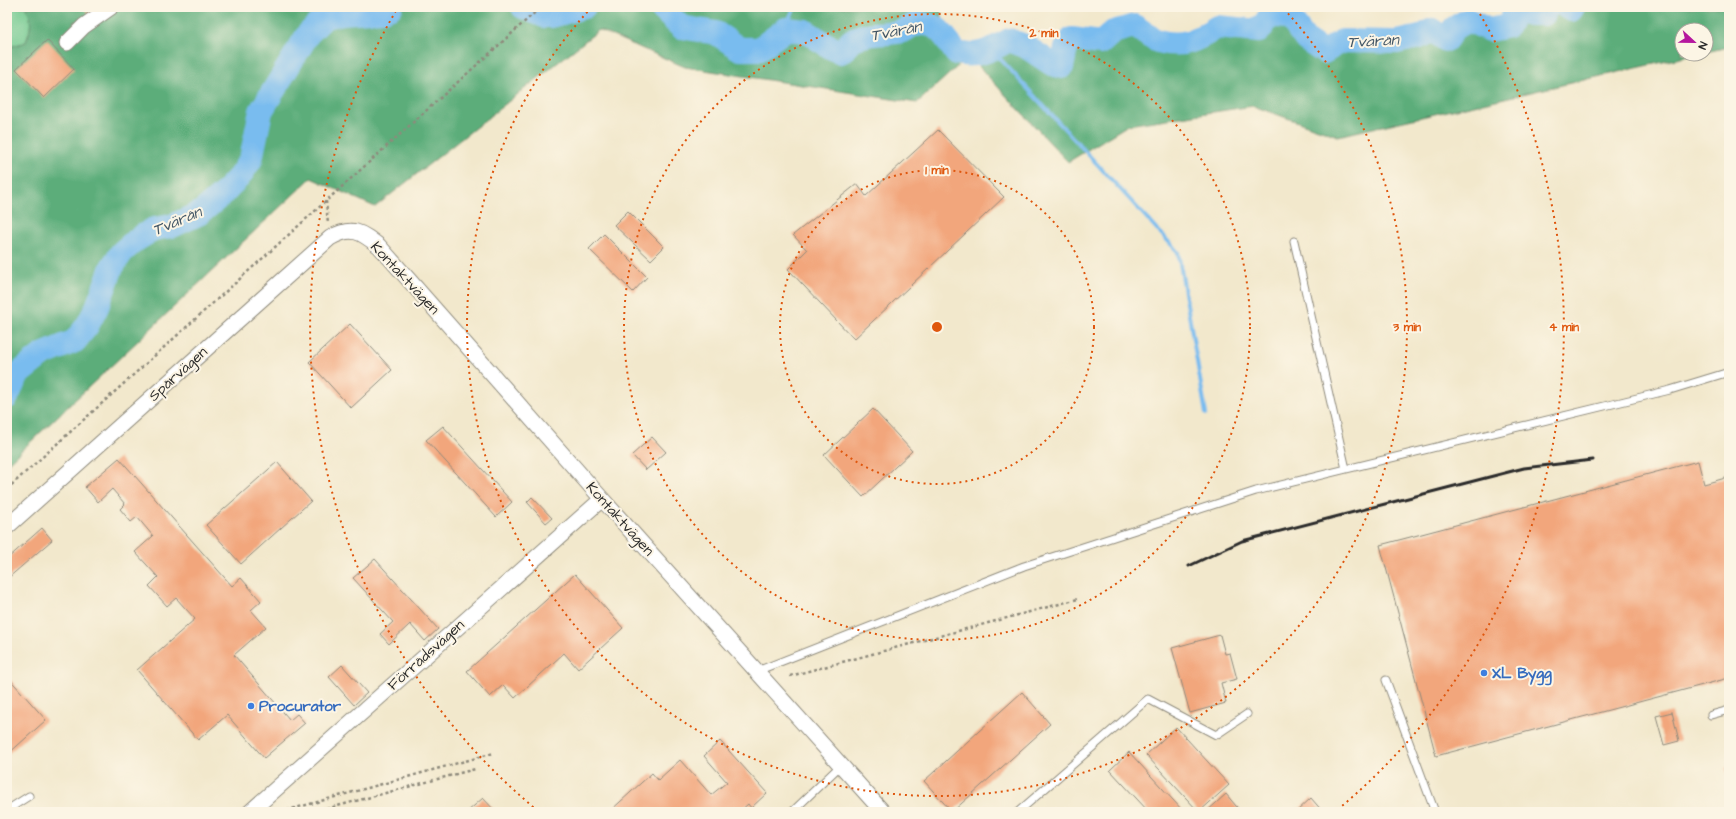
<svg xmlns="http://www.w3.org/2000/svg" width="1736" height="819" font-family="'Architects Daughter',sans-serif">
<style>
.green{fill:#70c98f;stroke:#4e7a5d}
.forest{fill:#5cad7a;stroke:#446c52}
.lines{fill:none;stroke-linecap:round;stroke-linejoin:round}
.stream{stroke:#79bcef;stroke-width:4}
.river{stroke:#79bcef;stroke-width:24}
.building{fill:#f2a67c}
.lane-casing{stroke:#8e8a7c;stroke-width:9}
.street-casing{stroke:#8e8a7c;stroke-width:17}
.path{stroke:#8e8a7c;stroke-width:2.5;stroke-dasharray:3 3;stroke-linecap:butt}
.lane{stroke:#fff;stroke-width:7}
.street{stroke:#fff;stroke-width:15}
.rail{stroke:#2b2b2b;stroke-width:3}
.ring{fill:none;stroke:#df570e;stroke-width:2;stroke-dasharray:2 4}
.shop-dot{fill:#3f7fe0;stroke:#fcf5e5;stroke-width:1.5}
.labels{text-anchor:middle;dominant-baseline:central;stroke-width:4;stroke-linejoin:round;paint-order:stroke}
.street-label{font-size:15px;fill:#2b2b2b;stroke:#fcf5e5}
.shop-label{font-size:15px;font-weight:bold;fill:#366cbe;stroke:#fcf5e5;text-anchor:start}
.water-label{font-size:16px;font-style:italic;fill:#425666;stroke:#fcf5e5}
.centre{fill:#df570e;stroke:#fcf5e5;stroke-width:2}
.ring-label{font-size:12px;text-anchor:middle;font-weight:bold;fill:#df570e;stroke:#fcf5e5;stroke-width:4;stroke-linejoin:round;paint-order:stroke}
</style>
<rect width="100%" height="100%" fill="#fcf5e5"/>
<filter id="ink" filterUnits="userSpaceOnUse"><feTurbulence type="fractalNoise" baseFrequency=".025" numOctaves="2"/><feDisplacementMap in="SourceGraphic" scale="8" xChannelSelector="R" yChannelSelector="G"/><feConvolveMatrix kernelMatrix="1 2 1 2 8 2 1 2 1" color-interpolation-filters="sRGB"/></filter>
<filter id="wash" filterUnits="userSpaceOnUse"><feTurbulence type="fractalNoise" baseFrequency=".012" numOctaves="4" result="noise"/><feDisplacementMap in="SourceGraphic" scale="16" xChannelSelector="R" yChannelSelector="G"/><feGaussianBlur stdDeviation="0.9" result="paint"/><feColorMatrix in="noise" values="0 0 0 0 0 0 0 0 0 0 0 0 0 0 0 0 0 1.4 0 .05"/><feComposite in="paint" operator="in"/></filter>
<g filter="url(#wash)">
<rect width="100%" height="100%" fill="#f2e8cc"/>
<!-- green -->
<path class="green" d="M 7,7 L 26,7 C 33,20 31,29 26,42 L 7,48 Z"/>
<!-- forest -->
<path class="forest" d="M 26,7 L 940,7 L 947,39 L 956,53 C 977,58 991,50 1009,40 L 1025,46 L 1052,64 L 1062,67 L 1066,48 L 1072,39 L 1101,43 L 1113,32 L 1134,26 C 1142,30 1150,38 1158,41 C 1182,48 1198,40 1217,27 L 1259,31 L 1271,15 L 1290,18 L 1306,40 L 1324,52 L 1342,41 L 1397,42 L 1420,37 L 1432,30 L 1446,40 L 1454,28 L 1468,20 L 1489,30 L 1508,26 L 1516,9 L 1529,14 L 1544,14 L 1547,7 L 1566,7 L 1571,10 L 1573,7 L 1729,7 L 1729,47 L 1706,52 L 1706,30 L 1682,30 L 1682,54 L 1698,54 L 1338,136 L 1253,106 L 1128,125 L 1068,162 L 969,56 L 917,103 L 685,67 L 599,30 L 375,207 L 311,178 L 7,464 L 7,48 L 26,42 C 31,29 33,20 26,7 Z"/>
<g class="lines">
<!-- stream -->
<path class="stream" d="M 786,29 L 789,19 L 795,7
M 992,50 L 1178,252 L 1206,414"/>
<!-- river -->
<path class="river" d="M 523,7 L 544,16 L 552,16 L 584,7
M 660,7 L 681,27 L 716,33 L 740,49 L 759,49 L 786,29 L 805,31 L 832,48 L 841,52 C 846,49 847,45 851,41 C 865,31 888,35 903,31 C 907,29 910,26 914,25 C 920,23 929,24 935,27 C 944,33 951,45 956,53 C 977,58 991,50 1009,40 L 1025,46 L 1052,64 L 1062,67 L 1066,48 L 1072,39 L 1101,43 L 1113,32 L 1134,26 C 1142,30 1150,38 1158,41 C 1182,48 1198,40 1217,27 L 1259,31 L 1271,15 L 1290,18 L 1306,40 L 1324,52 L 1342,41 L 1397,42 L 1420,37 L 1432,30 L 1446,40 L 1454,28 L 1468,20 L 1489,30 L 1508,26 L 1516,9 L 1529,14 L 1544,14 L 1547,7
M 1566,7 L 1571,10 L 1573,7
M 7,397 L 17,375 L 42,355 L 75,341 L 87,326 L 97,307 L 112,267 L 122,252 L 136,240 L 154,229 L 172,226 L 200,213 L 224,193 L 239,177 L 251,159 L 261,111 L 308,34 L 325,17 L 343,13 L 383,10 L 391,7"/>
</g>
<g id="blocks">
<!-- building -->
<path class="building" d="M 83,7 L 100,7 L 90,16 Z
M 47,40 L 74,69 L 44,98 L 16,69 Z
M 938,130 L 1004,197 L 854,339 L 788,269 L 807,250 L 793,235 L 857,184 L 866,196 Z
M 628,211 L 664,247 L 651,260 L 614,225 Z
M 604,234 L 647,277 L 633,292 L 589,249 Z
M 350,324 L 392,370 L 351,408 L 309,362 Z
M 873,409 L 912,451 L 863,497 L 824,455 Z
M 443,426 L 512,502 L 496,517 L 426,440 Z
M 652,437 L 666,452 L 646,470 L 632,455 Z
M 119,458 L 232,586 L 241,578 L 261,601 L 251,610 L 266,627 L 234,655 L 290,720 L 297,714 L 305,723 L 264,758 L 227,715 L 198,740 L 137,670 L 195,619 L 176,598 L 167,606 L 149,586 L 158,577 L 135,552 L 153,536 L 137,517 L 131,522 L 120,509 L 125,504 L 112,489 L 98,502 L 85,487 Z
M 1698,461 L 1704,484 L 1729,477 L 1729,678 L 1436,756 L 1380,545 Z
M 277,462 L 311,501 L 241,564 L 206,525 Z
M 532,497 L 552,518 L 546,523 L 527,502 Z
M 42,528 L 52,540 L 7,579 L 7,559 Z
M 375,559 L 438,629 L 425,641 L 410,624 L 389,644 L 380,634 L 393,622 L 353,578 Z
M 575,574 L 623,628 L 578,669 L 564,653 L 515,698 L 503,685 L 490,697 L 467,671 Z
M 1220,635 L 1225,654 L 1230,653 L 1237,679 L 1221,683 L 1226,703 L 1190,713 L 1172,648 Z
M 342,665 L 367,693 L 354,705 L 329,677 Z
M 7,676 L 46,720 L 7,755 Z
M 1022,692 L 1050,724 L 952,812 L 924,781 Z
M 1672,712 L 1679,741 L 1664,745 L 1656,716 Z
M 1176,727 L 1229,785 L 1199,812 L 1146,755 Z
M 720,741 L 767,793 L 751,808 L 748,804 L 739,812 L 609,812 L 652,773 L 658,780 L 680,760 L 711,795 L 727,782 L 704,756 Z
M 1129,752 L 1184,812 L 1149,812 L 1110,770 Z
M 1729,766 L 1729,779 L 1725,768 Z
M 1226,794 L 1241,812 L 1206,812 Z
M 483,798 L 496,812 L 467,812 Z
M 1311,798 L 1323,812 L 1296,812 Z"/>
</g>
</g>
<g filter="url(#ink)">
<use href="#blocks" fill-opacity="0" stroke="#8e8a7c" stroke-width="1"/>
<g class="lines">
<defs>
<path id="lane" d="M 1294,241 L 1346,469
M 757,671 L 1024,566 L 1256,491 L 1670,390 L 1729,372
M 1386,680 L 1435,812
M 1711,715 L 1729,710
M 7,810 L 29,796
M 792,812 L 841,765
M 1018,812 L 1148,699 L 1216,735 L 1247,714"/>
<path id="street" d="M 67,43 L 84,26 L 111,7
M 7,527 L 330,238 C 352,225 361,232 379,246 L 602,499 L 883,812
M 250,812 L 602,499"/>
</defs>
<!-- lane casing -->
<use href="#lane" class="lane-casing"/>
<!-- street casing -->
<use href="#street" class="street-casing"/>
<!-- path -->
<path class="path" d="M 326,201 L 328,224
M 7,489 L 541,7
M 790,676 L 1078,599
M 281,812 L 494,753
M 315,812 L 475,769"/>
<!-- lane -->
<use href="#lane" class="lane"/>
<!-- street -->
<use href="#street" class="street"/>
<!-- rail -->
<path class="rail" d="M 1189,566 L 1242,541 L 1524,468 L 1593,460"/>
</g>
</g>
<!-- distance rings -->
<g class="ring">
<circle cx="937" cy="327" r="157"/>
<circle cx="937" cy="327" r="313"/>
<path d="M1284 9A470 470 0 1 1 590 9"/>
<path d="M538 811A627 627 0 0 1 397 9M1477 9A627 627 0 0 1 1336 811"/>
</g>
<!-- markers -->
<g class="shop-dot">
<circle cx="1484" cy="673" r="4"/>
<circle cx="251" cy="706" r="4"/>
</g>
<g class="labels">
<!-- street labels -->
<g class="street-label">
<text transform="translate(405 278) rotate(47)">Kontaktvägen</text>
<text transform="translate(178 374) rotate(-42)">Spårvägen</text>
<text transform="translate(620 519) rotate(48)">Kontaktvägen</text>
<text transform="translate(426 655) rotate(-42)">Förrådsvägen</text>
</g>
<!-- shop labels -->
<g class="shop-label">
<text x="1492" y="673">XL Bygg</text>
<text x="259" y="706">Procurator</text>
</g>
<!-- water labels -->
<g class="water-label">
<text transform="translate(896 31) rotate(-11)">Tvärån</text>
<text transform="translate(1373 41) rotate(-3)">Tvärån</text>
<text transform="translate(177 221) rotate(-23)">Tvärån</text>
</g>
</g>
<circle cx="937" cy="327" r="6" class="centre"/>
<g class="ring-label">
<text x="1044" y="37">2 min</text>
<text x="937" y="174">1 min</text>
<text x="1407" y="331">3 min</text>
<text x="1564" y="331">4 min</text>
</g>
<!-- margin -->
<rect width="1736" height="819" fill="none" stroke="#fcf5e5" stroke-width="24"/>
<!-- north arrow -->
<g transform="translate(1694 42) rotate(112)"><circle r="19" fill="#fcf5e5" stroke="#a8a49b"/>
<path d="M0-3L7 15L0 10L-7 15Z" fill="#b5179e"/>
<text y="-6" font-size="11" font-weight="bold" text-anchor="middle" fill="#2b2b2b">N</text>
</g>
</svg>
